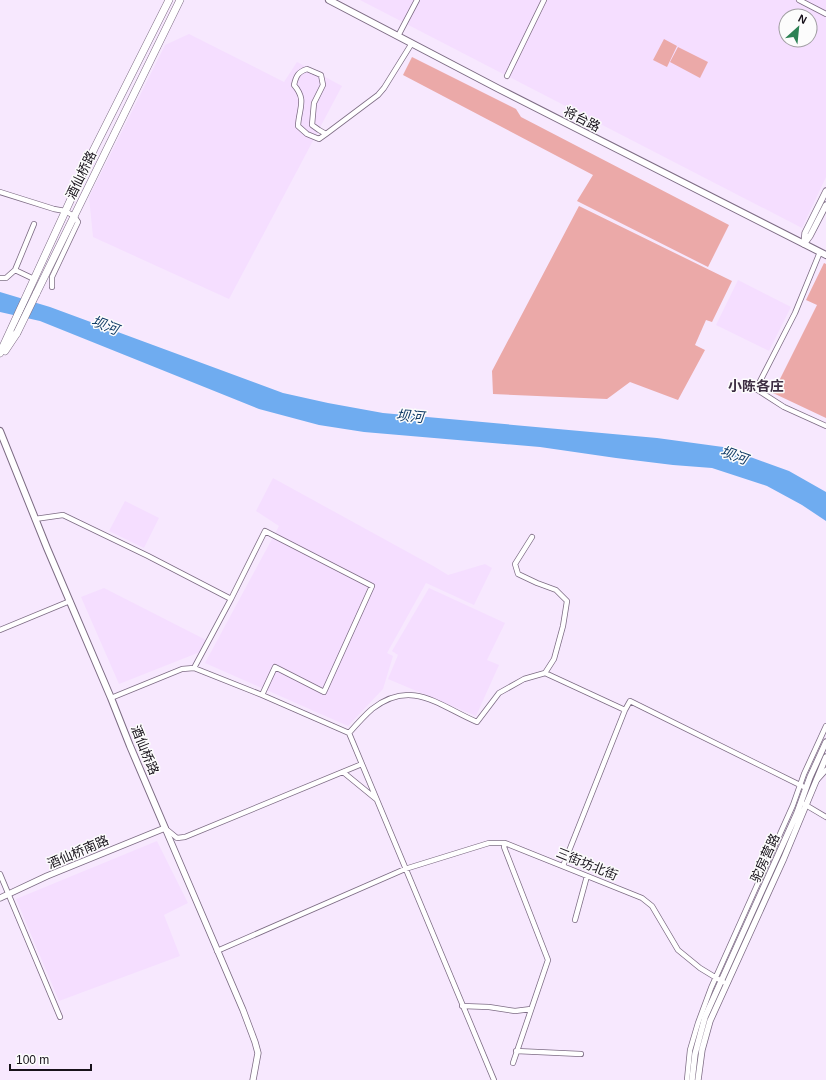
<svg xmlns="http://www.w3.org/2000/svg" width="826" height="1080" font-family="Arial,'Noto Sans SC',sans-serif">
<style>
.built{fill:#f5deff;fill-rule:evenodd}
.green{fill:#eba9a8}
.water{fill:#6facf0}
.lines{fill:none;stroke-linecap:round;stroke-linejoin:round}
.minor-casing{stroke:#7d6c84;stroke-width:6}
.tertiary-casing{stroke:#7d6c84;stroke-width:7}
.secondary-casing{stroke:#7d6c84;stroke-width:8}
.primary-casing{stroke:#7d6c84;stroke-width:8}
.minor{stroke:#fff;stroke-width:4.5}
.tertiary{stroke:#fff;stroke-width:5.5}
.secondary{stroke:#fff;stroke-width:6}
.primary{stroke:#fff;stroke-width:7}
.primary-bridge-casing{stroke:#7d6c84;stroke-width:8;stroke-linecap:butt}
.primary-bridge{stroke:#fff;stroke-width:7}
.labels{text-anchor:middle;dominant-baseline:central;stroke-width:3;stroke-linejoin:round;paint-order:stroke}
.street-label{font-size:13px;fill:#17111a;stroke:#fcfcfc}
.water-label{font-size:14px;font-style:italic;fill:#113c67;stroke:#fcfcfc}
.neighbourhood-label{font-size:14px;font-weight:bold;fill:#3d2e43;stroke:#fcfcfc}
</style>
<rect width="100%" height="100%" fill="#f7e8fe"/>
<!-- built -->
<path class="built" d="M 360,0 L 826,0 L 826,177 L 802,228 ZM 786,16 L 810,16 L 810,40 L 786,40 Z
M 189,34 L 284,82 L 297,62 L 342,86 L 229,299 L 93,237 L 89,197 L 165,45 Z
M 738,280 L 791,307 L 769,351 L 716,325 Z
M 273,478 L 435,567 L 448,575 L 485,564 L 492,568 L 474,605 L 426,583 L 387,653 L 393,656 L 383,689 L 348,726 L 205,663 L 279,526 L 256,511 Z
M 125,501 L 159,518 L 144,548 L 109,531 Z
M 104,588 L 206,640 L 200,652 L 119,684 L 81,597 Z
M 429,588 L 505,623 L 487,660 L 499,665 L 476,716 L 388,679 L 398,655 L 392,651 Z
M 157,841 L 188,903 L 164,915 L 180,956 L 59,1001 L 16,899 Z"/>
<!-- green -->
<path class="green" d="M 664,39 L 677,46 L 667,67 L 653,60 Z
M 678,47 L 708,62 L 700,78 L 670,62 Z
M 412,57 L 516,109 L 521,117 L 729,225 L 708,267 L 577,201 L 593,175 L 403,75 Z
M 579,206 L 732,281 L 712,322 L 706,320 L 695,345 L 705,350 L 678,400 L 630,382 L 607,399 L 493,394 L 492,371 Z
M 824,263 L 826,264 L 826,418 L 773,393 L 817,305 L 806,300 Z"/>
<!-- water -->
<path class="water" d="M 0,292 L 50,307 L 283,393 L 328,403 L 383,413 L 657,438 L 723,447 L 789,471 L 826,492 L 826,521 L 802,505 L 767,486 L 712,468 L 673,465 L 616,458 L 540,447 L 364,432 L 319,425 L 259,409 L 40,321 L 0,312 Z"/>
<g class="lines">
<defs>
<path id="minor" d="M 799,0 L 826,14
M 398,36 L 417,0
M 507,76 L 544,0
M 326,134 L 319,139 L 307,134 L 298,126 C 299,108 307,100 294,85 C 296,76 298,72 307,69 L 321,75 L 323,85 L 314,103 L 312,125 L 319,130 L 326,134 L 378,95 L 384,88 L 412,43
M 0,192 L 54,209 L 65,211 L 74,216 L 78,222 L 52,277 L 52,287
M 820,252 L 795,313 L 756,389 L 784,407 L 826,426
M 15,270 L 34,279
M 0,278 L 6,278 L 15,270 L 34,224
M 35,519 L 63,515 L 148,556 L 231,599
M 0,630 L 70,601
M 194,668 L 231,599 L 265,531 L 372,586 L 324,692 L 275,667 L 262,695
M 545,673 L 625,710
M 111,698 L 182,669 L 194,668 L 262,695 L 349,733 L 494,1080
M 349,733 C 356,725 364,716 372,709 C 412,678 439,706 477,722 L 499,693 L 524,679 L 545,673 L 554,659 L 563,626 L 567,601 L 556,590 L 537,583 L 518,574 L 515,564 L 532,537
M 343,772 L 376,799
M 817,780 L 826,770
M 804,804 L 826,817
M 166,829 L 177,838 L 185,837 L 362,764
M 505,843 L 504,847 L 548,960 L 513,1063
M 563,866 L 625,710 L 630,701 L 806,788
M 0,874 L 60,1017
M 575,920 L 587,876
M 217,951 L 405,869 L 489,843 L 505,843 L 642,898 L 652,906 L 678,950 L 700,968 L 723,982
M 462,1006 L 489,1007 L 515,1011 L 531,1009
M 516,1051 L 581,1054
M 687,1080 L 690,1050 L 698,1023 L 711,988 L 793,805 L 804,774 L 826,726"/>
<path id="tertiary" d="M 804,244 L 805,233 L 826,191
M 804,244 L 810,236 L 826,205
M 0,898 L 47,876 L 165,828 L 243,1010 L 255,1042 L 258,1053 L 253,1080
M 692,1080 L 695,1054 L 705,1017 L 797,813 L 810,777 L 826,742
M 698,1080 L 702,1050 L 710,1021 L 784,858 L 826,757"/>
<path id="secondary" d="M 329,0 L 499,89 L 826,255
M 0,431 L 47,548 L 111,698 L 130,746 L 165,828"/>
<path id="primary" d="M 36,294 L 180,0
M 5,351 L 17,333
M 0,353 L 94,149 L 169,0"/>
</defs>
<!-- minor casing -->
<use href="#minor" class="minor-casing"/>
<!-- tertiary casing -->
<use href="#tertiary" class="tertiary-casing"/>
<!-- secondary casing -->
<use href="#secondary" class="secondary-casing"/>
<!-- primary casing -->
<use href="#primary" class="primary-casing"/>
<!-- minor -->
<use href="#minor" class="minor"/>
<!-- tertiary -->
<use href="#tertiary" class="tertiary"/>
<!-- secondary -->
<use href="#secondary" class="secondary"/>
<!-- primary -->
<use href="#primary" class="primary"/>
<defs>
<path id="primary-bridge" d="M 17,333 L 36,294"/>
</defs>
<!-- primary-bridge casing -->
<use href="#primary-bridge" class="primary-bridge-casing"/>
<!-- primary-bridge -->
<use href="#primary-bridge" class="primary-bridge"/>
</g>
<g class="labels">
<!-- street labels -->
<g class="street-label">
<text transform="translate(582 119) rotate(27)">将台路</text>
<text transform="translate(81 175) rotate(-64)">酒仙桥路</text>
<text transform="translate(145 750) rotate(68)">酒仙桥路</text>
<text transform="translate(78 852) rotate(-23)">酒仙桥南路</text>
<text transform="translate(765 858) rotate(-66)">驼房营路</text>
<text transform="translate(587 864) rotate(22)">三街坊北街</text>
</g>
<!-- water labels -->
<g class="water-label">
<text transform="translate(105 325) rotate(21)">坝河</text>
<text transform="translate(410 416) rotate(5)">坝河</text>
<text transform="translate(734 455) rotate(20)">坝河</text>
</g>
<!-- neighbourhood labels -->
<g class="neighbourhood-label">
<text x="756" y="386">小陈各庄</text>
</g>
</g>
<!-- north arrow -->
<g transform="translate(798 28) rotate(27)"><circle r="19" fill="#fcfcfc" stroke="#a09ea2"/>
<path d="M0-3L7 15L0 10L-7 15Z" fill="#2d8255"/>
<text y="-6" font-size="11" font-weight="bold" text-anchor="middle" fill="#17111a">N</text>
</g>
<!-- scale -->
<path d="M10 1064v6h81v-6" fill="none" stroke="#17111a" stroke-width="2"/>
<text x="16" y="1064" font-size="12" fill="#17111a" stroke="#fcfcfc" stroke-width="3" paint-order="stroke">100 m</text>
</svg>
